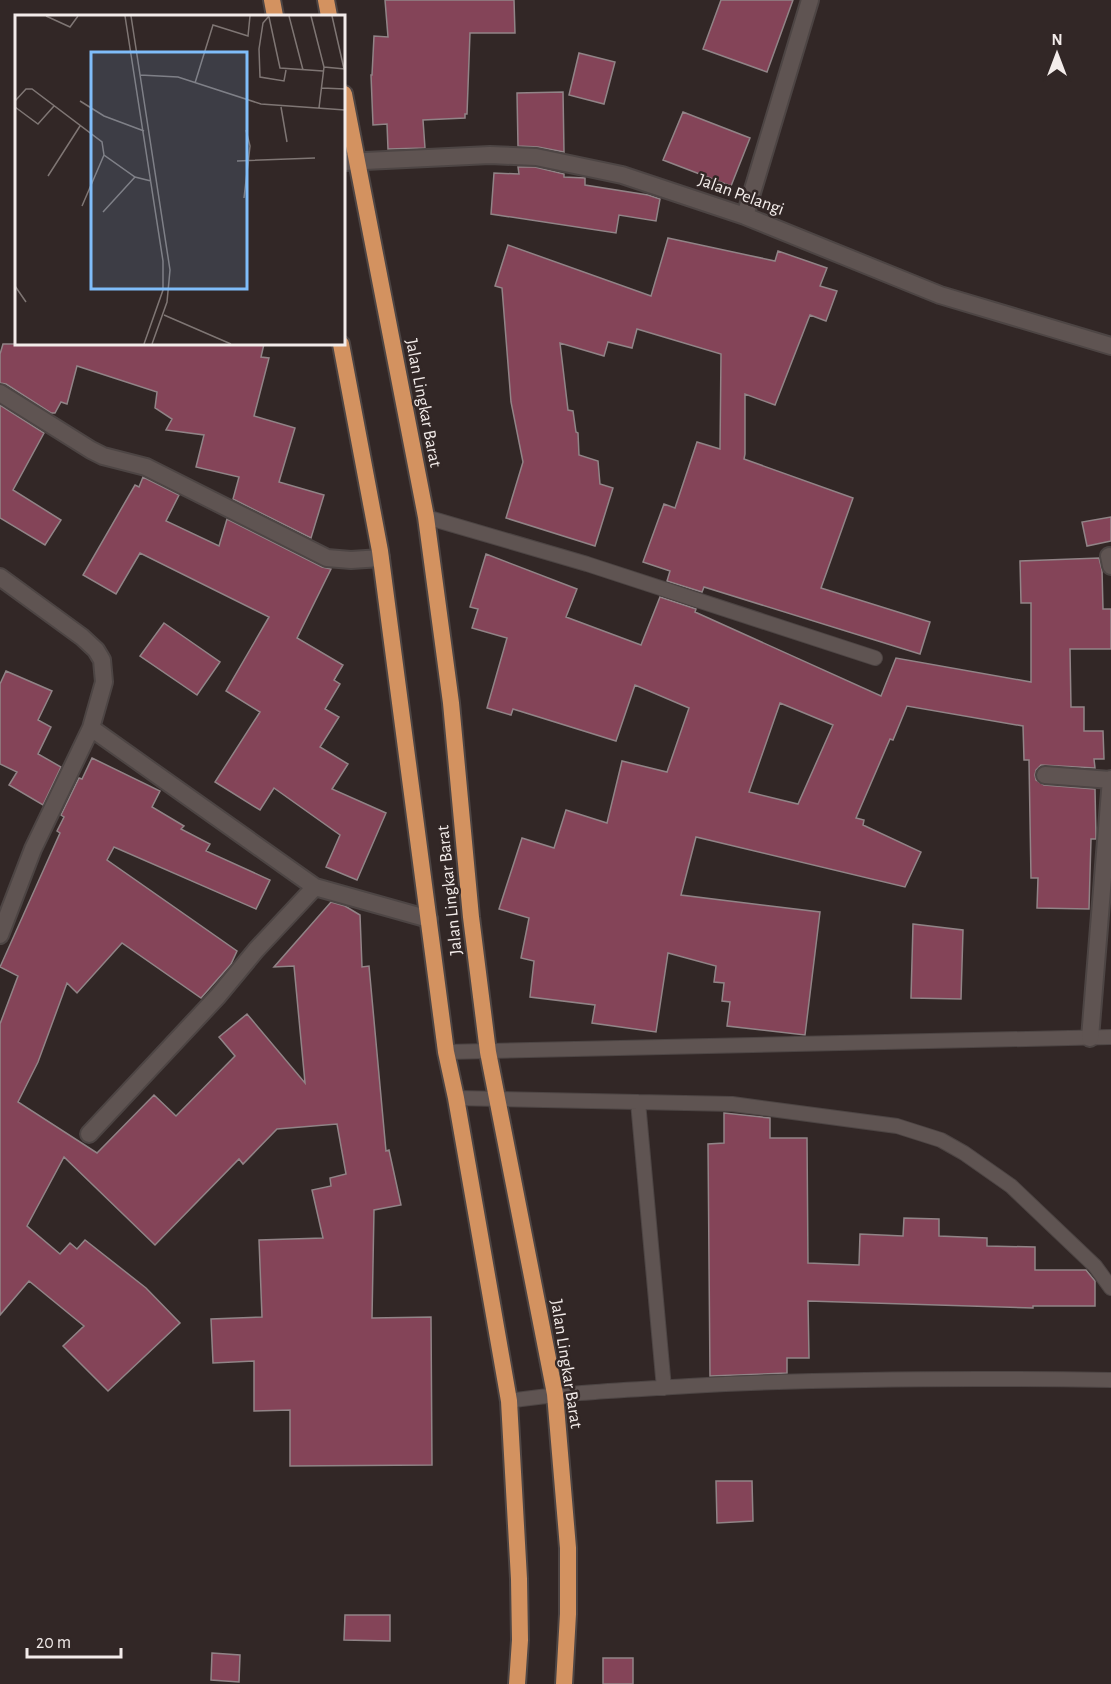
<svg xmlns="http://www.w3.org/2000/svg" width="1111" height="1684" font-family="'Alegreya Sans',sans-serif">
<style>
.building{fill:#844458;stroke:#918487;stroke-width:1.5;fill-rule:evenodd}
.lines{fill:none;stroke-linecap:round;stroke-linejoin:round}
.service-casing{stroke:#4d4544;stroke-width:16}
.minor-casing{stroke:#4d4544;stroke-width:20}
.trunk-casing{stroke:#4d4544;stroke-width:20}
.service{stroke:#5f5452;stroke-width:14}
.minor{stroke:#5f5452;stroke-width:16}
.trunk{stroke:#d39260;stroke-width:16}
.labels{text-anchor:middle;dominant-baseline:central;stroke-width:5;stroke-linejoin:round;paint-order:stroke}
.street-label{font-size:18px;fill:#f3ecea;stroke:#322726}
.inset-road{fill:none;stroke:#7f7674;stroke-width:1.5}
.view{fill:#7fbdfa;fill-opacity:0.15;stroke:#7fbdfa;stroke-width:3}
.inset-edge{fill:none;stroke:#f3ecea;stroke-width:3}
</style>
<rect width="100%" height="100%" fill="#322726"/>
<!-- building -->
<path class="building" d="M 385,0 L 514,0 L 515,33 L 470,33 L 467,114 L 465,114 L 465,118 L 423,120 L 425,148 L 388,149 L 387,124 L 373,125 L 371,75 L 372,75 L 374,36 L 388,37 Z
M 721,0 L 793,0 L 767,72 L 703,49 Z
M 579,53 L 615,62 L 604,104 L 569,95 Z
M 563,92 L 564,152 L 538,147 L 518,146 L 517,93 Z
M 683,112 L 750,138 L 731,186 L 663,160 Z
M 518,167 L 535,167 L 564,174 L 564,177 L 585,178 L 585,185 L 648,195 L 660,199 L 656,221 L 619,215 L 616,233 L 491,214 L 494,173 L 519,174 Z
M 668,238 L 775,261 L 778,251 L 827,268 L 820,286 L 837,291 L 826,321 L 810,315 L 775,405 L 745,394 L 745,454 L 744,459 L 853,498 L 821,588 L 930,622 L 920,654 L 704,587 L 702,592 L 667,581 L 670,571 L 643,562 L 664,504 L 675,508 L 697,442 L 720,449 L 721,354 L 637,329 L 632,348 L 608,342 L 604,356 L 560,343 L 568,410 L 573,411 L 576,432 L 578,433 L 579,455 L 598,461 L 600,484 L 613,488 L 595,546 L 506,518 L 523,462 L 511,402 L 502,288 L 495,286 L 508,245 L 651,296 Z
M 3,344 L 264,344 L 261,357 L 269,358 L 254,416 L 295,428 L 279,482 L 324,495 L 311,538 L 233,499 L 239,477 L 196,467 L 204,435 L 166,430 L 172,419 L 155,408 L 157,392 L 77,366 L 67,404 L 61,402 L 55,413 L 51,413 L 6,384 L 0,383 L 0,354 Z
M 0,405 L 44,433 L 13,490 L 61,520 L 45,545 L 0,518 Z
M 143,477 L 179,495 L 166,521 L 219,546 L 227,519 L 322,567 L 331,569 L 297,638 L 343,665 L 334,680 L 340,684 L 325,709 L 339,717 L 320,747 L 348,764 L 332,789 L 386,813 L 357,880 L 326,867 L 340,835 L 274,788 L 260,810 L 215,782 L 260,712 L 226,691 L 269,617 L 140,553 L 116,594 L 83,575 L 135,485 L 139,487 Z
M 1111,517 L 1111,541 L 1087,546 L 1082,522 Z
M 486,554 L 577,589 L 566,617 L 641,645 L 660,597 L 696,609 L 695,612 L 881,696 L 896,658 L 1031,682 L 1031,603 L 1021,603 L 1020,561 L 1099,558 L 1102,570 L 1103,609 L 1111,609 L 1111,649 L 1070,649 L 1071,707 L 1084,707 L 1084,731 L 1103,731 L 1104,759 L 1094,759 L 1095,768 L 1041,765 L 1036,770 L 1035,775 L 1036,780 L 1044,785 L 1095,789 L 1096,839 L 1091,839 L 1089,909 L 1037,908 L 1038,878 L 1031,878 L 1029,760 L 1024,760 L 1023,726 L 907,706 L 893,740 L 890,739 L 856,818 L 864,820 L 863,825 L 921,852 L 905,887 L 696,837 L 681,895 L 820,912 L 805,1035 L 727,1026 L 730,1002 L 722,1001 L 724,983 L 714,982 L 716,966 L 668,953 L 656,1032 L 592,1023 L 595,1005 L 530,997 L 534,961 L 521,958 L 529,918 L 499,909 L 522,838 L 554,848 L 566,810 L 607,823 L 622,761 L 667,772 L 689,708 L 635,685 L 616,741 L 513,709 L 511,715 L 487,708 L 507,638 L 472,628 L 478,609 L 470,607 ZM 780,703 L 833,725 L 798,804 L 749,792 Z
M 164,623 L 220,662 L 197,695 L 140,656 Z
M 6,671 L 52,691 L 38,720 L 51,727 L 38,754 L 61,767 L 43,805 L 9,785 L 17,772 L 0,764 L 0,684 Z
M 92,758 L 160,791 L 152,807 L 184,826 L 181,829 L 210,844 L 206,851 L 270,880 L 256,909 L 114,847 L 107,860 L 237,951 L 231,964 L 201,998 L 122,943 L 77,993 L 67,983 L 38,1062 L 18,1102 L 97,1153 L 154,1095 L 176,1116 L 235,1056 L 219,1037 L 247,1014 L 305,1083 L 294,966 L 274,967 L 331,902 L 345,906 L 360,915 L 362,967 L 369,966 L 386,1151 L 389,1150 L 401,1205 L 374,1210 L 372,1318 L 431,1317 L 432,1465 L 290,1466 L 290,1410 L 254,1411 L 254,1361 L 213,1363 L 211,1319 L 262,1317 L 259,1240 L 323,1238 L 312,1190 L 331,1186 L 330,1178 L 346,1174 L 337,1124 L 277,1129 L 243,1164 L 239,1159 L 155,1245 L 64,1157 L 27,1226 L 60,1254 L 70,1243 L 77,1249 L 85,1240 L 146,1288 L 180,1323 L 108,1391 L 63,1346 L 84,1326 L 29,1281 L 0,1315 L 0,1024 L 18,976 L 0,967 L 60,833 L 57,831 L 64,817 L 61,815 L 79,778 L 82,779 Z
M 913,924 L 963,930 L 961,999 L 911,998 Z
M 724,1113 L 770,1118 L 770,1138 L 807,1138 L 808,1263 L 859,1265 L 860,1234 L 903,1236 L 904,1218 L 939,1219 L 939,1236 L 987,1238 L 987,1246 L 1035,1247 L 1035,1270 L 1086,1270 L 1095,1281 L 1095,1306 L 1033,1306 L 1033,1308 L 808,1301 L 809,1358 L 787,1358 L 787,1373 L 710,1376 L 708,1144 L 724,1143 Z
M 716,1481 L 752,1481 L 753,1521 L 717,1523 Z
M 345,1615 L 390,1615 L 390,1641 L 344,1640 Z
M 212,1653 L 240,1655 L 239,1682 L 211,1680 Z
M 603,1658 L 633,1658 L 633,1684 L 603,1684 Z"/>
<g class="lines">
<defs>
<path id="service" d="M 426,517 L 587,564 L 875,658
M 446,1052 L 1111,1037
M 456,1098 L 732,1104 L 897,1126 L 941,1140 L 964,1153 L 1011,1186 L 1095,1266 L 1111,1288
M 638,1102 L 664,1388
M 509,1401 C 569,1392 629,1390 689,1386 C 830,1378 971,1378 1111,1380"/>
<path id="minor" d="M 344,162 L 490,155 L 536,157 L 622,175 L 745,216 L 940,295 L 1111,346
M 745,216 L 810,0
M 0,393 L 91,450 L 103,456 L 146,467 L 327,558 L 351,560 L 381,558
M 1109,556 L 1111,566
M 0,577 L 82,637 L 96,650 L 102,660 L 104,682 L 91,728 L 315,887 L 429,919
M 1045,775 L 1111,780
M 0,935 L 33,849 L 91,728
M 1090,1038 L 1111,779
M 89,1134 L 218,996 L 256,950 L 315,887"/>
<path id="trunk" d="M 272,0 L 275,16
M 326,0 L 329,16
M 344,94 L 426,517 L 451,703 L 471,917 L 488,1052 L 555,1394 L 568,1548 L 568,1614 L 564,1684
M 341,344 L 380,551 L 446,1052 L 456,1098 L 509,1401 L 519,1579 L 520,1640 L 517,1684"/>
</defs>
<!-- service casing -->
<use href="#service" class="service-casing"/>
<!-- minor casing -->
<use href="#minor" class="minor-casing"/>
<!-- trunk casing -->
<use href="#trunk" class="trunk-casing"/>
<!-- service -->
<use href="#service" class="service"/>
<!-- minor -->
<use href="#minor" class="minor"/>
<!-- trunk -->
<use href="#trunk" class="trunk"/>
</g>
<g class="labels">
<!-- street labels -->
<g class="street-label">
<text transform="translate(741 195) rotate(20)">Jalan Pelangi</text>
<text transform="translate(423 403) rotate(79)">Jalan Lingkar Barat</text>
<text transform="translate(450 890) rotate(-96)">Jalan Lingkar Barat</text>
<text transform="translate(566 1364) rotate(81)">Jalan Lingkar Barat</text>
</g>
</g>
<!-- overview -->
<g transform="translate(15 15)">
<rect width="330" height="330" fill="#322726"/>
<path class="inset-road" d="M 31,1 L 55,12 L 63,1M 110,1 L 148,246 L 148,275 L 129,329M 116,1 L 155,255 L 152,287 L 137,329M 254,1 L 248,8 L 244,34 L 245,62 L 269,66 L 271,55M 274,1 L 288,55M 296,1 L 309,52 L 304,93M 317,1 L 329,54M 254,2 L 265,53 L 308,56M 309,52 L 330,54M 125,60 L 163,62 L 246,89 L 330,95M 180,68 L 198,10 L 233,21 L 235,1M 307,73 L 330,74M 0,86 L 11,74 L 17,74 L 87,127 L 89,140 L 120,162 L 136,166M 65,86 L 89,101 L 129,116M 0,92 L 23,109 L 39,91M 266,92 L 272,127M 222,146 L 300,143M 33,161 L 65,111M 229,183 L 235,131 L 231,115M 67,191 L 89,140M 88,197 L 120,162M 0,271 L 11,287M 149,300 L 216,329"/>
<path class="view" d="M 76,37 L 232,37 L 232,274 L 76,274 Z"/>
<rect width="330" height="330" class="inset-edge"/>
</g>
<!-- north arrow -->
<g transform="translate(1057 54)" stroke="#322726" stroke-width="4.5" paint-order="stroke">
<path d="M0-4.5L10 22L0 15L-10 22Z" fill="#f3ecea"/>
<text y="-9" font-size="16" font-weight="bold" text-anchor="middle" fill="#f3ecea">N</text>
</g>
<!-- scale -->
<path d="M27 1648v9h94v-9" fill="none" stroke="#f3ecea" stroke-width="3"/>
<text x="36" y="1648" font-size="18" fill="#f3ecea" stroke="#322726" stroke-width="4.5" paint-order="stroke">20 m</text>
</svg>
